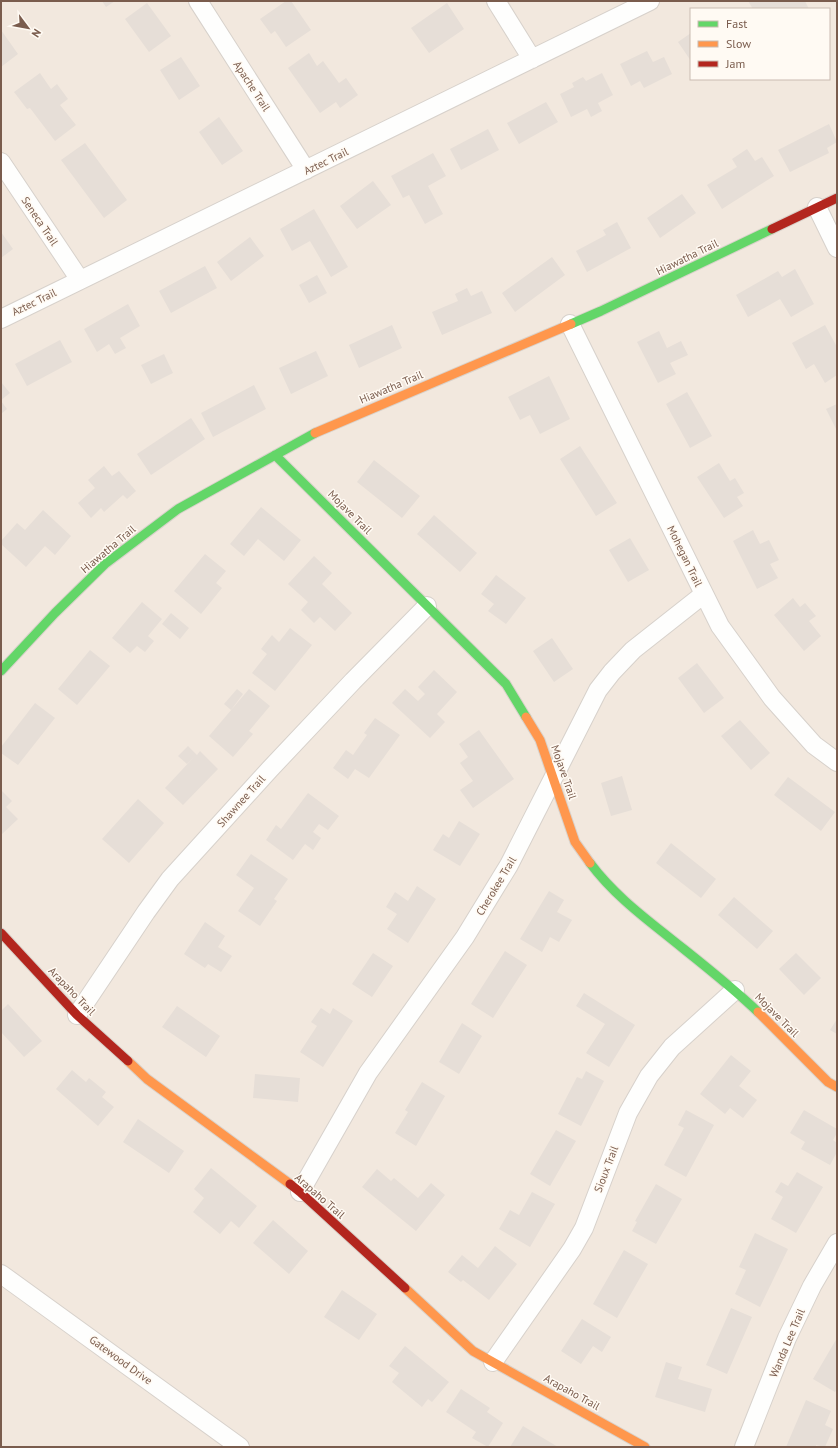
<svg xmlns="http://www.w3.org/2000/svg" width="838" height="1448" font-family="'PT Sans',sans-serif">
<style>
.residential{fill:#f2e8de;fill-rule:evenodd}
.building{fill:#e6ded7}
.lines{fill:none;stroke-linecap:round;stroke-linejoin:round}
.street-casing{stroke:#d7d1cb;stroke-width:20}
.fast-casing{stroke:#d9d2cb;stroke-width:11}
.slow-casing{stroke:#d9d2cb;stroke-width:11}
.jam-casing{stroke:#d9d2cb;stroke-width:11}
.street{stroke:#fefefd;stroke-width:18}
.fast{stroke:#63d668;stroke-width:9}
.slow{stroke:#ff974d;stroke-width:9}
.jam{stroke:#b3261e;stroke-width:9}
.labels{text-anchor:middle;dominant-baseline:central;stroke-width:3;stroke-linejoin:round;paint-order:stroke}
.street-label{font-size:11px;fill:#7a5c4d;stroke:#fffaf3}
</style>
<rect width="100%" height="100%" fill="#f9f5f0"/>
<!-- residential -->
<path class="residential" d="M 1,1 L 837,1 L 837,1447 L 1,1447 ZM 691,9 L 829,9 L 829,79 L 691,79 Z"/>
<!-- building -->
<path class="building" d="M 102,1 L 115,1 L 106,7 Z
M 286,1 L 291,1 L 311,30 L 286,47 L 275,31 L 271,34 L 260,19 Z
M 748,1 L 805,1 L 809,9 L 753,9 Z
M 147,3 L 171,36 L 149,52 L 125,19 Z
M 447,3 L 464,29 L 429,53 L 411,28 Z
M 1,30 L 18,54 L 1,67 Z
M 691,33 L 691,61 L 678,42 Z
M 647,51 L 653,62 L 664,57 L 672,74 L 644,88 L 640,81 L 631,86 L 620,64 Z
M 309,53 L 317,66 L 323,61 L 339,83 L 346,78 L 358,95 L 340,108 L 336,102 L 320,113 L 288,68 Z
M 181,57 L 200,86 L 179,100 L 160,70 Z
M 40,73 L 51,89 L 57,84 L 68,99 L 60,105 L 76,125 L 55,141 L 30,108 L 27,109 L 14,92 Z
M 602,73 L 613,95 L 598,103 L 602,111 L 591,117 L 587,109 L 571,117 L 560,94 L 574,87 L 572,83 L 583,77 L 586,81 Z
M 546,102 L 558,122 L 519,144 L 507,123 Z
M 219,117 L 243,151 L 222,165 L 199,132 Z
M 829,124 L 837,142 L 827,148 L 829,153 L 790,172 L 778,150 Z
M 488,129 L 499,150 L 461,170 L 450,149 Z
M 85,143 L 127,200 L 104,218 L 61,160 Z
M 747,149 L 755,161 L 762,157 L 774,176 L 722,209 L 707,185 L 737,167 L 732,159 Z
M 433,153 L 446,176 L 428,186 L 443,214 L 425,224 L 409,195 L 403,198 L 391,176 Z
M 373,181 L 391,205 L 357,229 L 340,206 Z
M 682,194 L 696,213 L 660,238 L 647,218 Z
M 314,209 L 348,267 L 331,277 L 310,241 L 292,251 L 280,229 Z
M 617,222 L 631,248 L 587,272 L 576,251 L 606,235 L 603,230 Z
M 1,232 L 13,249 L 1,258 Z
M 250,237 L 264,256 L 231,281 L 217,262 Z
M 552,257 L 565,275 L 515,312 L 502,293 Z
M 205,266 L 217,288 L 171,313 L 159,291 Z
M 795,269 L 814,304 L 791,317 L 780,299 L 748,317 L 736,295 L 778,271 L 782,277 Z
M 317,275 L 327,293 L 309,303 L 299,285 Z
M 467,288 L 471,296 L 482,291 L 492,313 L 442,335 L 432,312 L 458,301 L 455,294 Z
M 128,304 L 140,326 L 120,338 L 126,348 L 115,354 L 109,344 L 97,352 L 84,329 Z
M 392,325 L 402,348 L 359,368 L 349,345 Z
M 825,325 L 837,347 L 837,375 L 825,383 L 814,364 L 806,369 L 792,343 Z
M 659,331 L 667,348 L 681,341 L 688,355 L 670,363 L 676,374 L 658,383 L 637,342 Z
M 60,340 L 72,362 L 27,386 L 15,364 Z
M 316,351 L 328,376 L 291,394 L 279,368 Z
M 164,354 L 173,373 L 151,384 L 141,365 Z
M 549,376 L 570,419 L 540,434 L 530,415 L 520,420 L 508,397 Z
M 1,382 L 10,393 L 1,400 Z
M 254,385 L 266,409 L 213,437 L 201,413 Z
M 687,392 L 712,436 L 690,448 L 666,404 Z
M 1,401 L 7,409 L 1,414 Z
M 837,404 L 837,431 L 826,409 Z
M 191,418 L 205,439 L 151,475 L 137,454 Z
M 580,446 L 617,503 L 596,516 L 560,459 Z
M 374,460 L 420,496 L 402,518 L 357,482 Z
M 719,463 L 730,481 L 735,478 L 744,493 L 737,497 L 743,506 L 724,518 L 697,477 Z
M 104,466 L 112,476 L 119,471 L 136,491 L 127,499 L 123,495 L 104,512 L 101,508 L 91,518 L 78,503 L 95,488 L 88,480 Z
M 261,507 L 301,540 L 284,561 L 258,539 L 244,556 L 230,544 Z
M 43,510 L 71,536 L 55,555 L 45,546 L 26,567 L 1,544 L 1,541 L 17,523 L 25,530 Z
M 434,515 L 477,553 L 460,572 L 417,534 Z
M 753,530 L 760,544 L 769,540 L 779,560 L 770,564 L 778,578 L 757,589 L 733,541 Z
M 630,538 L 649,570 L 628,582 L 609,550 Z
M 205,554 L 226,571 L 216,583 L 222,588 L 201,614 L 174,591 Z
M 314,556 L 332,573 L 322,584 L 352,613 L 335,631 L 320,617 L 314,623 L 301,610 L 308,602 L 288,584 Z
M 496,575 L 526,598 L 506,624 L 488,611 L 494,604 L 481,594 Z
M 793,598 L 800,607 L 805,603 L 816,616 L 809,621 L 821,636 L 804,651 L 774,615 Z
M 142,602 L 162,619 L 148,636 L 154,641 L 145,652 L 137,646 L 130,653 L 112,638 Z
M 171,613 L 189,628 L 180,639 L 162,624 Z
M 290,628 L 312,645 L 275,691 L 252,673 L 267,654 L 261,649 L 272,635 L 279,642 Z
M 552,638 L 573,669 L 554,682 L 533,651 Z
M 90,650 L 110,666 L 77,705 L 58,689 Z
M 697,663 L 724,698 L 704,713 L 678,678 Z
M 434,670 L 457,692 L 437,714 L 445,722 L 430,738 L 392,703 L 405,689 L 418,701 L 425,694 L 418,687 Z
M 237,689 L 243,694 L 231,710 L 224,704 Z
M 249,689 L 270,706 L 249,731 L 253,734 L 233,757 L 209,736 Z
M 35,703 L 55,718 L 18,765 L 1,753 L 1,747 Z
M 375,718 L 400,735 L 369,778 L 355,769 L 348,779 L 333,768 L 346,750 L 353,755 L 367,735 L 364,733 Z
M 740,720 L 770,753 L 751,770 L 721,736 Z
M 479,730 L 514,779 L 473,808 L 460,790 L 473,781 L 460,763 L 468,757 L 459,744 Z
M 188,746 L 197,755 L 200,751 L 218,769 L 183,805 L 165,788 L 194,757 L 187,764 L 178,756 Z
M 622,776 L 632,810 L 611,816 L 601,783 Z
M 788,777 L 835,812 L 821,831 L 774,795 Z
M 1,790 L 12,801 L 6,807 L 18,819 L 1,835 Z
M 308,793 L 339,816 L 328,830 L 319,824 L 313,832 L 321,838 L 313,850 L 305,844 L 293,860 L 266,840 L 276,825 L 281,829 Z
M 138,799 L 164,823 L 129,863 L 102,839 Z
M 459,821 L 480,834 L 460,866 L 433,850 L 443,834 L 449,838 Z
M 671,843 L 716,879 L 701,898 L 656,863 Z
M 251,854 L 288,879 L 274,899 L 277,901 L 260,926 L 238,911 L 254,888 L 236,875 Z
M 417,886 L 436,899 L 408,943 L 387,929 L 397,914 L 386,907 L 395,892 L 408,901 Z
M 549,891 L 564,900 L 557,912 L 572,920 L 559,942 L 550,937 L 542,952 L 520,939 Z
M 734,897 L 773,931 L 757,949 L 718,915 Z
M 205,922 L 225,936 L 218,947 L 232,956 L 221,972 L 208,964 L 205,968 L 184,954 Z
M 505,951 L 527,965 L 493,1018 L 471,1004 Z
M 373,953 L 393,966 L 372,997 L 352,984 Z
M 796,953 L 821,978 L 804,995 L 779,969 Z
M 584,993 L 635,1025 L 609,1067 L 586,1053 L 605,1024 L 576,1006 Z
M 8,1004 L 42,1041 L 24,1057 L 1,1032 L 1,1011 Z
M 177,1006 L 220,1036 L 206,1057 L 162,1027 Z
M 321,1008 L 330,1014 L 333,1008 L 353,1021 L 323,1067 L 300,1052 L 317,1026 L 311,1022 Z
M 837,1019 L 837,1034 L 830,1030 Z
M 462,1023 L 482,1036 L 459,1074 L 439,1062 Z
M 731,1055 L 751,1071 L 739,1086 L 757,1100 L 743,1118 L 730,1108 L 725,1114 L 700,1094 Z
M 72,1070 L 86,1082 L 89,1078 L 106,1092 L 102,1097 L 114,1107 L 98,1126 L 56,1089 Z
M 586,1071 L 604,1081 L 581,1126 L 558,1114 L 577,1077 L 582,1079 Z
M 255,1074 L 300,1078 L 298,1102 L 253,1098 Z
M 422,1082 L 445,1096 L 416,1146 L 395,1133 L 408,1112 L 405,1110 Z
M 686,1110 L 714,1125 L 686,1177 L 664,1165 L 684,1128 L 678,1125 Z
M 804,1110 L 837,1129 L 837,1133 L 833,1140 L 837,1143 L 837,1152 L 830,1165 L 801,1149 L 805,1142 L 790,1133 Z
M 138,1119 L 184,1151 L 169,1173 L 123,1142 Z
M 556,1130 L 576,1141 L 550,1186 L 530,1174 Z
M 211,1168 L 257,1206 L 239,1228 L 231,1221 L 220,1234 L 193,1212 L 204,1198 L 194,1189 Z
M 377,1169 L 391,1181 L 394,1178 L 418,1198 L 431,1183 L 445,1195 L 416,1231 L 362,1187 Z
M 797,1172 L 823,1187 L 796,1233 L 771,1219 L 783,1197 L 775,1192 L 781,1182 L 788,1186 Z
M 656,1184 L 682,1199 L 656,1244 L 632,1231 L 637,1222 L 635,1221 Z
M 532,1192 L 555,1204 L 530,1247 L 499,1229 L 510,1210 L 519,1215 Z
M 273,1220 L 308,1251 L 289,1274 L 253,1243 Z
M 755,1233 L 788,1249 L 760,1307 L 735,1294 L 746,1270 L 739,1267 Z
M 495,1246 L 517,1264 L 489,1300 L 463,1280 L 461,1282 L 448,1272 L 462,1255 L 478,1268 Z
M 624,1250 L 648,1264 L 617,1318 L 593,1304 Z
M 342,1290 L 377,1314 L 359,1340 L 324,1317 Z
M 731,1308 L 752,1317 L 727,1374 L 706,1365 Z
M 582,1319 L 611,1337 L 602,1352 L 593,1346 L 581,1364 L 561,1351 Z
M 837,1338 L 837,1389 L 835,1392 L 813,1379 Z
M 405,1346 L 449,1382 L 432,1402 L 428,1399 L 422,1407 L 392,1382 L 399,1373 L 389,1366 Z
M 666,1362 L 682,1367 L 678,1379 L 712,1389 L 705,1412 L 655,1397 Z
M 461,1389 L 490,1408 L 487,1412 L 503,1423 L 488,1447 L 472,1438 L 476,1432 L 446,1412 Z
M 806,1400 L 831,1411 L 825,1425 L 833,1429 L 825,1447 L 816,1445 L 816,1447 L 786,1447 Z
M 523,1426 L 558,1447 L 510,1447 Z"/>
<g class="lines">
<defs>
<path id="street" d="M 198,1 L 306,170
M 496,1 L 532,59
M 1,162 L 80,280
M 817,207 L 837,248
M 1,319 L 650,1
M 570,324 L 720,626 L 772,698 L 814,745 L 837,762
M 77,1015 L 146,912 L 170,879 L 270,769 L 353,681 L 427,606
M 300,1192 L 368,1073 L 465,937 L 509,865 L 598,690 L 612,672 L 633,650 L 704,594
M 1,1274 L 240,1447
M 493,1362 L 572,1249 L 584,1228 L 628,1113 L 649,1076 L 672,1047 L 735,990
M 744,1447 L 787,1338 L 812,1286 L 837,1243"/>
<path id="fast" d="M 571,324 L 601,311 L 772,229
M 275,455 L 506,684 L 526,717
M 1,671 L 55,613 L 105,564 L 178,509 L 315,433
M 590,863 C 611,891 637,912 665,934 C 696,959 729,984 758,1012"/>
<path id="slow" d="M 315,433 L 571,324
M 526,717 L 540,740 L 575,842 L 590,863
M 758,1012 L 828,1082 L 837,1087
M 128,1061 L 147,1079 L 290,1184
M 405,1288 L 473,1351 L 645,1447"/>
<path id="jam" d="M 772,229 L 837,198
M 1,933 L 77,1015 L 128,1061
M 290,1184 L 300,1192 L 405,1288"/>
</defs>
<!-- street casing -->
<use href="#street" class="street-casing"/>
<!-- fast casing -->
<use href="#fast" class="fast-casing"/>
<!-- slow casing -->
<use href="#slow" class="slow-casing"/>
<!-- jam casing -->
<use href="#jam" class="jam-casing"/>
<!-- street -->
<use href="#street" class="street"/>
<!-- fast -->
<use href="#fast" class="fast"/>
<!-- slow -->
<use href="#slow" class="slow"/>
<!-- jam -->
<use href="#jam" class="jam"/>
</g>
<g class="labels">
<!-- street labels -->
<g class="street-label">
<text transform="translate(252 86) rotate(57)">Apache Trail</text>
<text transform="translate(326 161) rotate(-26)">Aztec Trail</text>
<text transform="translate(40 221) rotate(56)">Seneca Trail</text>
<text transform="translate(687 257) rotate(-26)">Hiawatha Trail</text>
<text transform="translate(34 302) rotate(-26)">Aztec Trail</text>
<text transform="translate(391 387) rotate(-23)">Hiawatha Trail</text>
<text transform="translate(350 512) rotate(45)">Mojave Trail</text>
<text transform="translate(108 549) rotate(-40)">Hiawatha Trail</text>
<text transform="translate(685 556) rotate(64)">Mohegan Trail</text>
<text transform="translate(564 772) rotate(71)">Mojave Trail</text>
<text transform="translate(241 801) rotate(-48)">Shawnee Trail</text>
<text transform="translate(496 886) rotate(-59)">Cherokee Trail</text>
<text transform="translate(72 991) rotate(46)">Arapaho Trail</text>
<text transform="translate(777 1015) rotate(45)">Mojave Trail</text>
<text transform="translate(606 1169) rotate(-69)">Sioux Trail</text>
<text transform="translate(320 1196) rotate(41)">Arapaho Trail</text>
<text transform="translate(787 1343) rotate(-67)">Wanda Lee Trail</text>
<text transform="translate(121 1360) rotate(36)">Gatewood Drive</text>
<text transform="translate(572 1392) rotate(29)">Arapaho Trail</text>
</g>
</g>
<!-- border -->
<rect width="838" height="1448" fill="none" stroke="#7a5c4d" stroke-width="4"/>
<!-- legend -->
<rect x="690" y="8" width="140" height="72" fill="#fffaf3" stroke="#cabbb1"/>
<rect x="698" y="21" width="20" height="6" fill="#63d668" stroke="#cabbb1"/>
<text x="726" y="28" font-size="12" fill="#7a5c4d">Fast</text>
<rect x="698" y="41" width="20" height="6" fill="#ff974d" stroke="#cabbb1"/>
<text x="726" y="48" font-size="12" fill="#7a5c4d">Slow</text>
<rect x="698" y="61" width="20" height="6" fill="#b3261e" stroke="#cabbb1"/>
<text x="726" y="68" font-size="12" fill="#7a5c4d">Jam</text>
<!-- north arrow -->
<g transform="translate(28 28) rotate(122)" stroke="#fffaf3" stroke-width="3" paint-order="stroke">
<path d="M0-3L7 15L0 10L-7 15Z" fill="#7a5c4d"/>
<text y="-6" font-size="11" font-weight="bold" text-anchor="middle" fill="#7a5c4d">N</text>
</g>
</svg>
